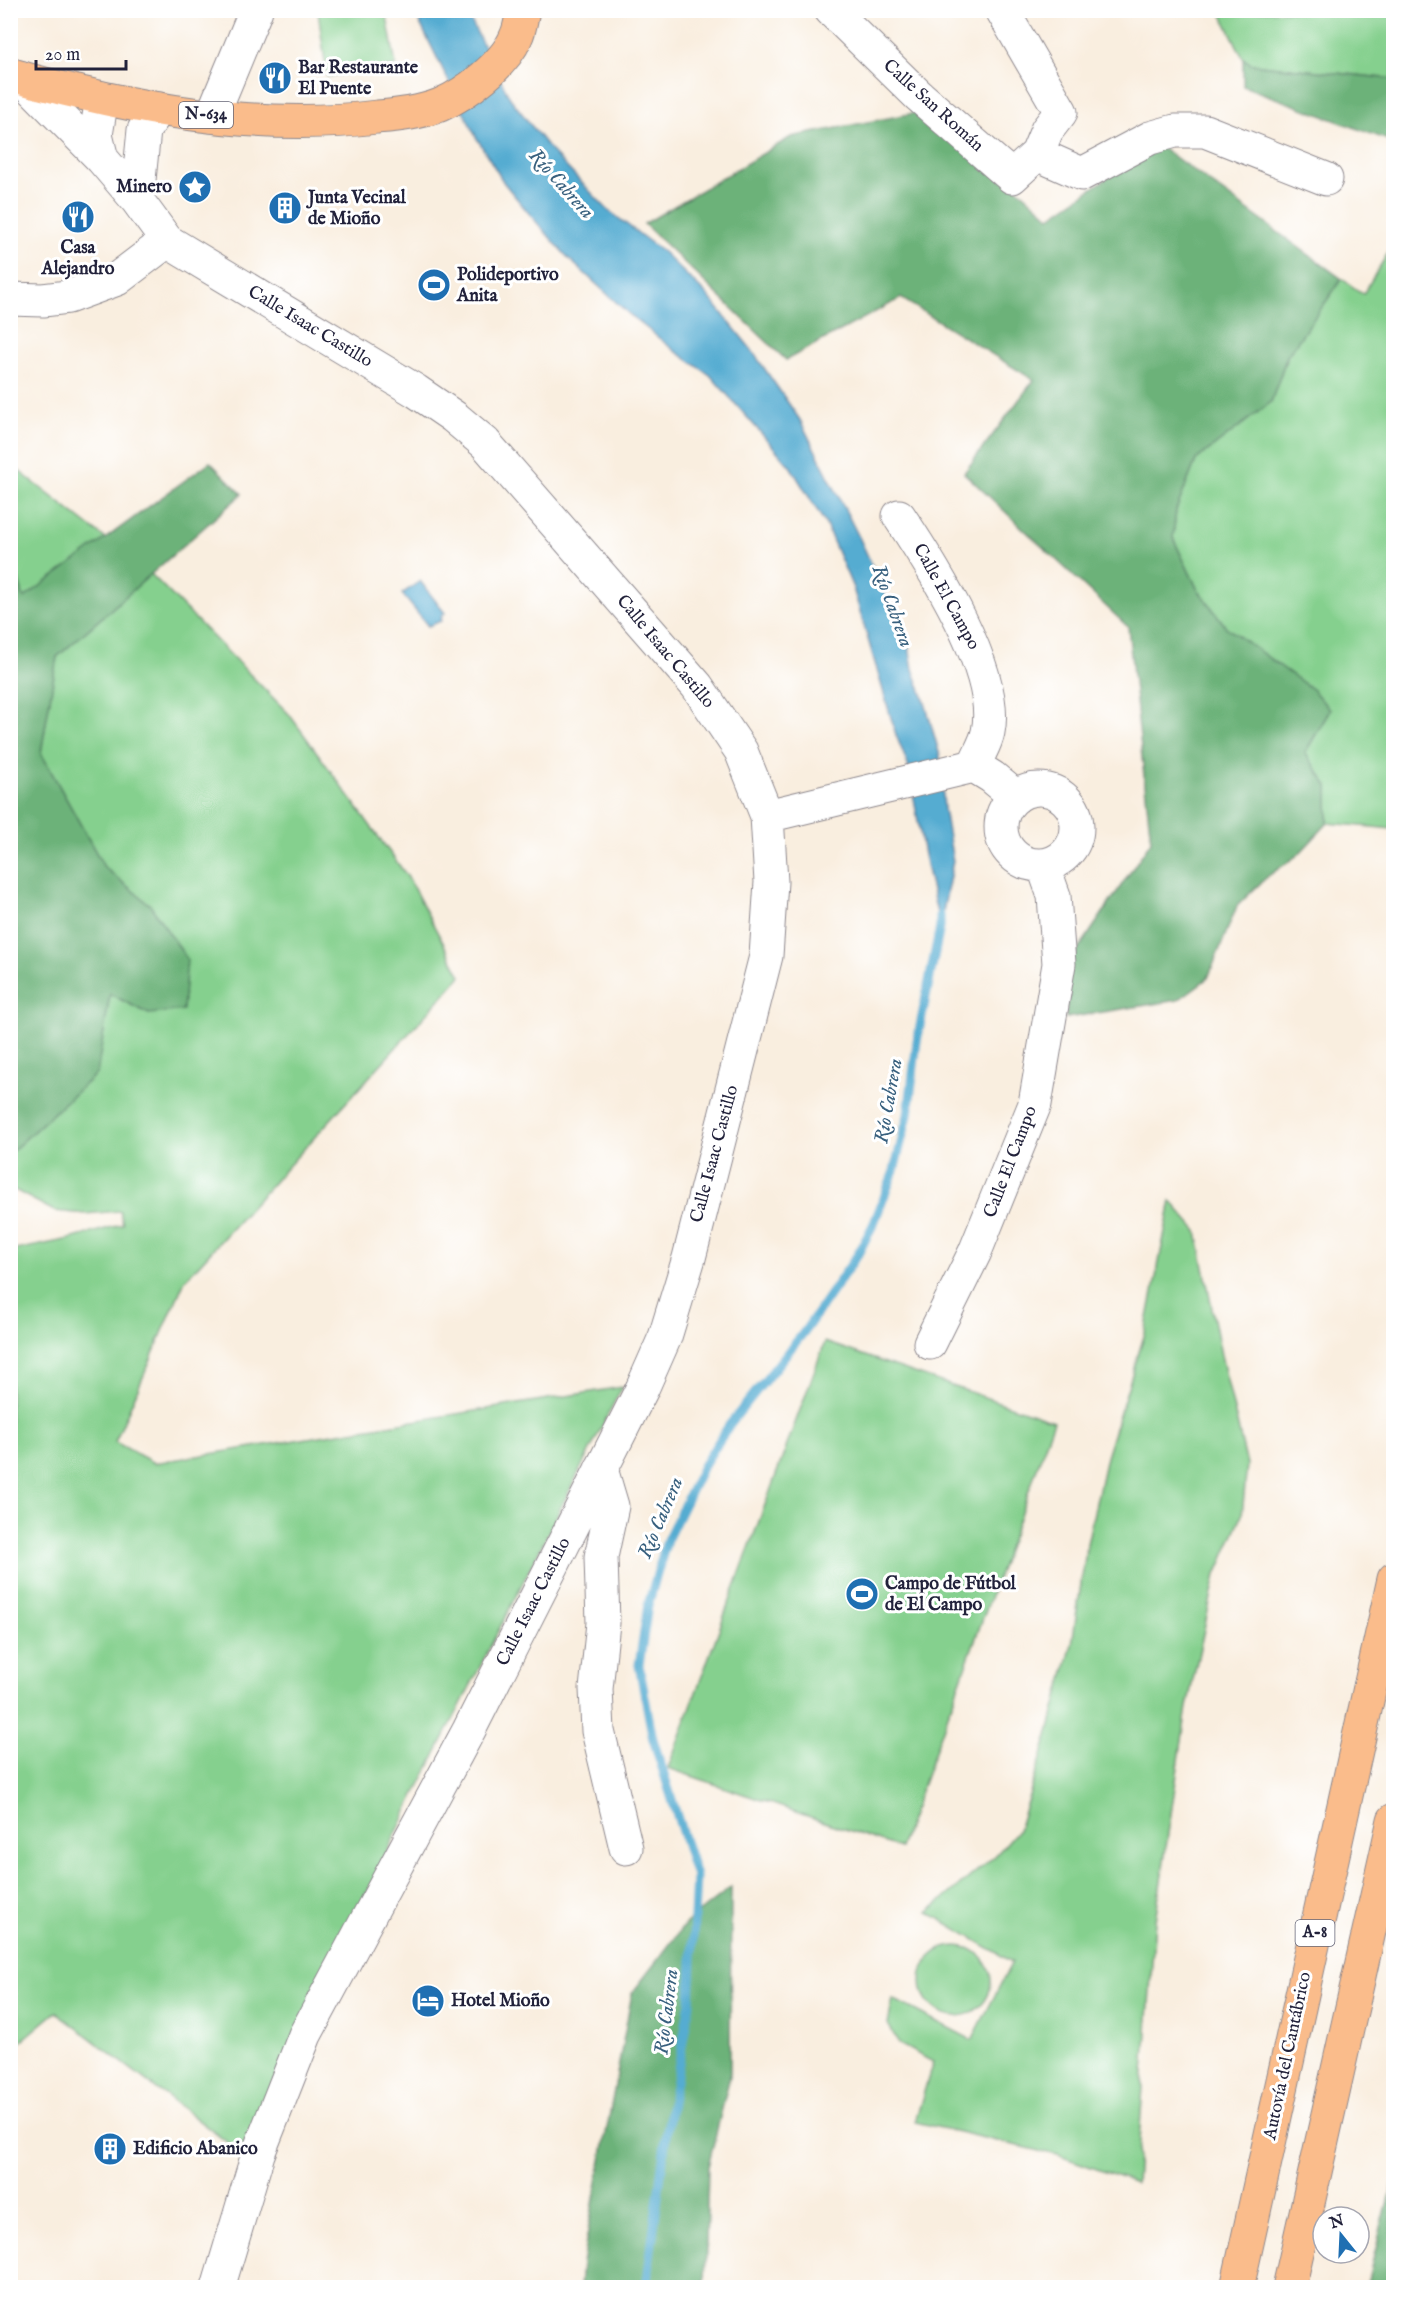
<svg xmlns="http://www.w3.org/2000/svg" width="1404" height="2298" font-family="'IM FELL English',serif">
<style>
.green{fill:#85d08e;stroke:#547964;stroke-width:1.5}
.forest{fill:#6cb279;stroke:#476a5a;stroke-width:1.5}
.water{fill:#54acd1;stroke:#3b6786;stroke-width:1.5}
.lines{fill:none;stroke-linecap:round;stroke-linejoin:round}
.stream{stroke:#54acd1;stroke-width:9}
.minor-casing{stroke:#8e888d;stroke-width:35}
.highway-casing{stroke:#8e888d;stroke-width:35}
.minor{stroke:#fff;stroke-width:33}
.highway{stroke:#fabc8b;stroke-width:33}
.labels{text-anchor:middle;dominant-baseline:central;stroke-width:6;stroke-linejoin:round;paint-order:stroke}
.shield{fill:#fff;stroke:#646476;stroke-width:1.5}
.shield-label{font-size:16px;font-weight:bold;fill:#22223b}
.poi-label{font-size:18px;font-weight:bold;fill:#22223b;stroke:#fff;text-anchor:start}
.street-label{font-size:18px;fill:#22223b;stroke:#fff}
.water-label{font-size:20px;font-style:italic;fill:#38607e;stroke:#fff}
</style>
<rect width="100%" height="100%" fill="#fff"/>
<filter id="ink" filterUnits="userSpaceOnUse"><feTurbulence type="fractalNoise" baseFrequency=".0167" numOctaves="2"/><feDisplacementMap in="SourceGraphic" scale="12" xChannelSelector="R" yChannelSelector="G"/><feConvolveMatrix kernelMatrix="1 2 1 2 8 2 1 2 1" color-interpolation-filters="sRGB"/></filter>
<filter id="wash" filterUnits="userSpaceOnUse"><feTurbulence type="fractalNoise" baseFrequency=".008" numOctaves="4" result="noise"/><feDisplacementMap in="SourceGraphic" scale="24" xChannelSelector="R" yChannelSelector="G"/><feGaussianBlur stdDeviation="1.35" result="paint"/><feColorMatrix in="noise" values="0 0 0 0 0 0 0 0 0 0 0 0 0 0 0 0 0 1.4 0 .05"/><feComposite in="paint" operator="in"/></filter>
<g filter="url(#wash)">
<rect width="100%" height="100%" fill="#f9eedf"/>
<!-- green -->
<path class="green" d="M 318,11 L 386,11 L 396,66 L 327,77 Z
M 1220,11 L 1393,11 L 1393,79 L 1251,64 L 1243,58 Z
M 1393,245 L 1393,829 L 1328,823 L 1328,786 L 1305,753 L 1330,710 L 1313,690 L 1226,627 L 1197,588 L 1173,538 L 1176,510 L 1196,460 L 1271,402 L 1287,356 L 1342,279 L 1363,294 Z
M 10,464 L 106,539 L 24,598 L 11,556 Z
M 151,574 L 289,714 L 407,876 L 461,976 L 185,1280 L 115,1442 L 154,1463 L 622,1387 L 418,1789 L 240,2152 L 56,2012 L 11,2050 L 10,1251 L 70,1239 L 123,1224 L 120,1211 L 85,1214 L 54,1211 L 11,1188 L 11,1152 L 97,1073 L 110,994 L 149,1014 L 150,905 L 104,867 L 41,753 L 57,657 Z
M 1171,1201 L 1197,1231 L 1221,1355 L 1247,1465 L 1242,1515 L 1216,1575 L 1187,1707 L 1155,1921 L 1136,2183 L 1057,2155 L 915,2122 L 933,2062 L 899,2044 L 888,2024 L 893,1999 L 972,2040 L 1012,1962 L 928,1912 L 996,1855 L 1018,1830 L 1048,1736 L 1072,1644 L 1087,1544 L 1106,1457 L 1145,1333 Z
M 825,1342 L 1054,1421 L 900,1848 L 668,1768 Z
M921 1981a35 35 0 1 1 70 0a35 35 0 1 1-70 0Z"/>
<!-- forest -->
<path class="forest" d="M 1243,58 L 1251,64 L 1393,79 L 1393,142 L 1243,86 Z
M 929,110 L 1050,217 L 1157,144 L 1342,279 L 1287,356 L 1271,402 L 1196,460 L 1176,510 L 1173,538 L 1197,588 L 1226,627 L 1313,690 L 1330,710 L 1305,753 L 1328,786 L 1328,823 L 1298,855 L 1267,877 L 1237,906 L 1208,978 L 1178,1000 L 1066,1018 L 1068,965 L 1151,841 L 1128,627 L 964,473 L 1034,380 L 901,298 L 786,360 L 644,224 L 791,137 Z
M 210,462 L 242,494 L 57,657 L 41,753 L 104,867 L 150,905 L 187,959 L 183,1010 L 149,1014 L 110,994 L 97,1073 L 11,1152 L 11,556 L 24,598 Z
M 731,1887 L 730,2076 L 708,2167 L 705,2287 L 580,2287 L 582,2263 L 632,1993 L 686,1923 Z
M 1393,2181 L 1393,2287 L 1366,2287 Z"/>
<!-- water -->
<path class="water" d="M 414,11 L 466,11 L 510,98 L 551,151 L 608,210 L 663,252 L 709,297 L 751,349 L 800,420 L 860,539 L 909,646 L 913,669 L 924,699 L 940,756 L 944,809 L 953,861 L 940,927 L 924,855 L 908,765 L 896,735 L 853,588 L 825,523 L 790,466 L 710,375 L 675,351 L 629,314 L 569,259 L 532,217 L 504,183 L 476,137 Z
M 420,581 L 445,613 L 442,615 L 441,621 L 428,626 L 402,594 Z"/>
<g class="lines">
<!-- stream -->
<path class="stream" d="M 646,2288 L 666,2136 L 690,2002 L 696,1876 L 653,1739 L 639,1665 L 648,1605 L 667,1540 L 703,1466 L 730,1424 L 804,1332 L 858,1254 L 874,1223 L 894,1171 L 908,1115 L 917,1041 L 940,927 L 940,915"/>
</g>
</g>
<g filter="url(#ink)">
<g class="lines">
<defs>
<path id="minor" d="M 831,10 L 918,95 L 1012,177 L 1037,154 L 1047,130 L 1061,112 L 1002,10
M 22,78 L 102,159
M 102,98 L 96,135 L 102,159 L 137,200 L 167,241 L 416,391 L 454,417 L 485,443 L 697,686 L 741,751 L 767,816 L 771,882 L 766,956 L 689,1258 L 665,1337 L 642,1389 L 469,1730 L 305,2035 L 258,2154 L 218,2288
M 212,116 L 256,10
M 1037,154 L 1082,174 L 1150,138 L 1175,131 L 1205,131 L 1326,179
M 137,200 L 144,130 L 159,109
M 10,299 L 43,300 L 68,297 L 117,279 L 167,241
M 899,516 C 931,564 1001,673 988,732 C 986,743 978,755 974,766 L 992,777 L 1016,797
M1001 827a38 38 0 1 1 76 0a38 38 0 1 1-76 0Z
M 767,816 L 974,766
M 930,1343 L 975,1252 L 1035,1104 L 1059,964 L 1054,896 L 1043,865
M 601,1469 L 612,1506 L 601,1557 L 603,1623 L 596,1689 L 598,1731 L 626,1848"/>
<path id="highway" d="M 10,74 C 33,82 57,87 81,93 C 177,116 279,129 377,117 C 398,115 420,113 440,105 C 466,94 505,64 516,37 C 520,29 521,19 523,10
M 1237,2288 L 1394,1579
M 1289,2288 L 1394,1820"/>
</defs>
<!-- minor casing -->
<use href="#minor" class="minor-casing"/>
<!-- highway casing -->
<use href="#highway" class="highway-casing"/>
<!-- minor -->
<use href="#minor" class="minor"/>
<!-- highway -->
<use href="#highway" class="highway"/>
</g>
</g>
<!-- icons -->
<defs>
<symbol id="restaurant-disc" viewBox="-11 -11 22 22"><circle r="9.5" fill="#1f6fb2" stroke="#fff"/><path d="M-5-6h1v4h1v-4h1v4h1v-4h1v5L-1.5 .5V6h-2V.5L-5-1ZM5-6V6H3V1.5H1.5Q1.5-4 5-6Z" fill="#fff"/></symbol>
<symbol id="sight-disc" viewBox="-11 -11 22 22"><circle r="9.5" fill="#1f6fb2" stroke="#fff"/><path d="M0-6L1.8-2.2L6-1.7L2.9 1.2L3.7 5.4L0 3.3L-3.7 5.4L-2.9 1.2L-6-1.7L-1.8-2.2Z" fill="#fff"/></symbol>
<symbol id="building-disc" viewBox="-11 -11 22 22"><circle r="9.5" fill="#1f6fb2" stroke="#fff"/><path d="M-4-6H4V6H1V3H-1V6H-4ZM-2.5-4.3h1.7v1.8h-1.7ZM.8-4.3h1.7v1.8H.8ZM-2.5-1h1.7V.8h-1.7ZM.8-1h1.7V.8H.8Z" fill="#fff"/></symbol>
<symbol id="stadium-disc" viewBox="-11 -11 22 22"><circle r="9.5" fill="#1f6fb2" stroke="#fff"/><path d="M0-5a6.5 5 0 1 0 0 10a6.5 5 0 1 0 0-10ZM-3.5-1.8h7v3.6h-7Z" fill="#fff"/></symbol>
<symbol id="hotel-disc" viewBox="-11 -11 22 22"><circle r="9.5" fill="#1f6fb2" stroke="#fff"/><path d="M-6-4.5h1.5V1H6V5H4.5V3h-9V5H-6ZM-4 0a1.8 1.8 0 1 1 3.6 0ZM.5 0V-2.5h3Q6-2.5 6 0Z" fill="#fff"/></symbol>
</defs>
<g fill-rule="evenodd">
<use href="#restaurant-disc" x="256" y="59" width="38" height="38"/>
<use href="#sight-disc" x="176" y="168" width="38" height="38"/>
<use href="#building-disc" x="266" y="189" width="38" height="38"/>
<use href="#restaurant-disc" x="59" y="198" width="38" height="38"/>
<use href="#stadium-disc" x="415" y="266" width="38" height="38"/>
<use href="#stadium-disc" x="843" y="1575" width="38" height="38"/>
<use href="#hotel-disc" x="409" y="1982" width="38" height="38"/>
<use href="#building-disc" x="91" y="2130" width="38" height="38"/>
</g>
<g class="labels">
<!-- shield labels -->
<g class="shield">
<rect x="179" y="102" width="54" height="26" rx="4.5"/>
<rect x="1295.5" y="1920" width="39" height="26" rx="4.5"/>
</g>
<g class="shield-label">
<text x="206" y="115">N-634</text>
<text x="1315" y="1933">A-8</text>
</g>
<!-- poi labels -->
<g class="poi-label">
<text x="298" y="68">Bar Restaurante<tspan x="298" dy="21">El Puente</tspan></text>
<text x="172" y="187" text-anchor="end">Minero</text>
<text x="308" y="198">Junta Vecinal<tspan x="308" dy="21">de Mioño</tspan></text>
<text x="78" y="248" text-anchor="middle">Casa<tspan x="78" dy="21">Alejandro</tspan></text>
<text x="457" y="275">Polideportivo<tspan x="457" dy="21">Anita</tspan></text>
<text x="885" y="1584">Campo de Fútbol<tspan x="885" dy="21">de El Campo</tspan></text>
<text x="451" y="2001">Hotel Mioño</text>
<text x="133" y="2149">Edificio Abanico</text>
</g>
<!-- street labels -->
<g class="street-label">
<text transform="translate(933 106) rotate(42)">Calle San Román</text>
<text transform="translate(310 327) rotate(31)">Calle Isaac Castillo</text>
<text transform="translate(946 597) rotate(61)">Calle El Campo</text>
<text transform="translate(665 652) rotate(50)">Calle Isaac Castillo</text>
<text transform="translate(715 1154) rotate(-75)">Calle Isaac Castillo</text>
<text transform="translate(1011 1162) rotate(-69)">Calle El Campo</text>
<text transform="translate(534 1602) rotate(-63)">Calle Isaac Castillo</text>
<text transform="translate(1288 2056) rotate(-78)">Autovía del Cantábrico</text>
</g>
<!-- water labels -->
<g class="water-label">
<text transform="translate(561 184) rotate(48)">Río Cabrera</text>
<text transform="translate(892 606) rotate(70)">Río Cabrera</text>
<text transform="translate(889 1101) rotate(-80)">Río Cabrera</text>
<text transform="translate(661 1518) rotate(-67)">Río Cabrera</text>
<text transform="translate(667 2012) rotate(-83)">Río Cabrera</text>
</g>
</g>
<!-- margin -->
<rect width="1404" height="2298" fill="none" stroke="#fff" stroke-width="36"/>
<!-- north arrow -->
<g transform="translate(1341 2235) rotate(342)"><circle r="28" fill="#ffffff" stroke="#a7a7b1" stroke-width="1.5"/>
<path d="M0-4.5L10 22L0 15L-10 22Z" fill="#1f6fb2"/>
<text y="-9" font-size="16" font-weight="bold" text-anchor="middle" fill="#22223b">N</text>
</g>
<!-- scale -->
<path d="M36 60v9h90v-9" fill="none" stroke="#22223b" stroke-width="3"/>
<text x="45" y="60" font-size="18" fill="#22223b" stroke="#ffffff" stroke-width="4.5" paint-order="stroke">20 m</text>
</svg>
